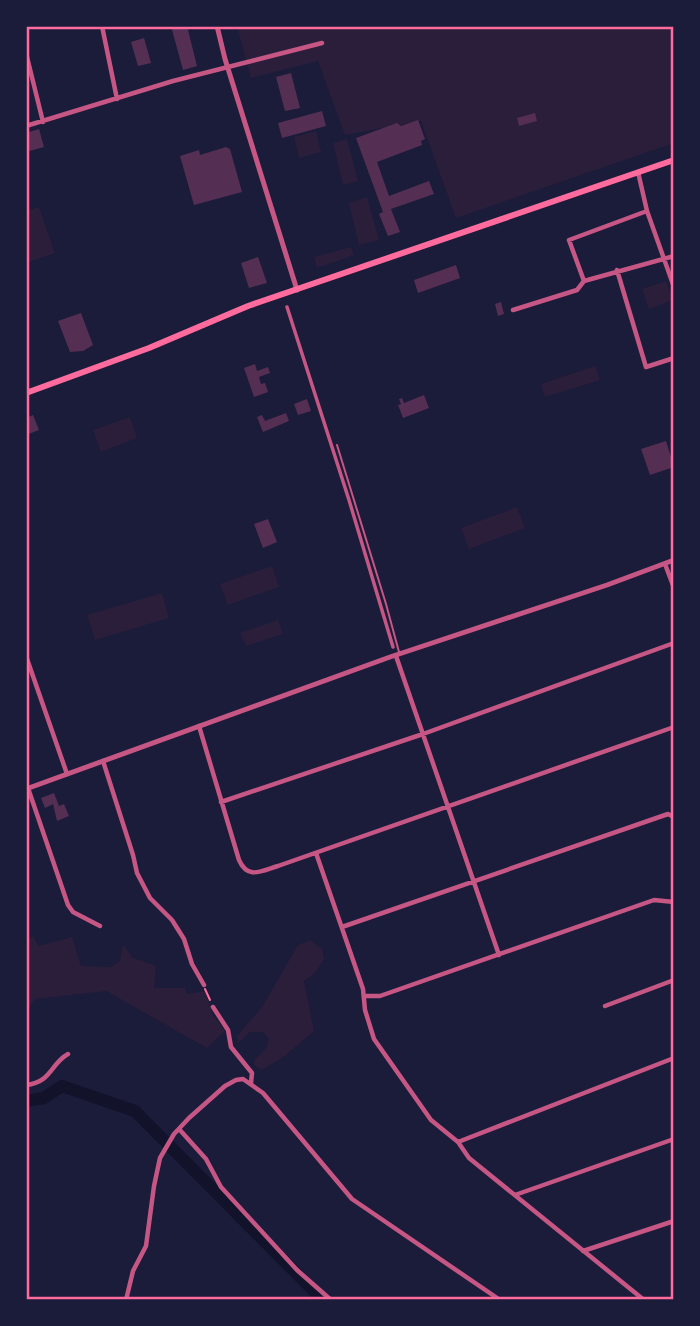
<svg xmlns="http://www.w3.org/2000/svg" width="700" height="1326" font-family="Roboto,sans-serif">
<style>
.green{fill:#2a1e3b}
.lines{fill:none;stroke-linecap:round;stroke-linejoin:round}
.river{stroke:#12122b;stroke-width:12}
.building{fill:#542f53}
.path{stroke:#ff6b9d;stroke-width:2}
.service{stroke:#c65784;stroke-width:2}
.pedestrian{stroke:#c65784;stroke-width:3.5}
.minor{stroke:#c65784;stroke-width:4.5}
.tertiary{stroke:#c65784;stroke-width:5}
.secondary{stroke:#ff6b9d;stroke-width:6}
.neatline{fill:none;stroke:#ff6b9d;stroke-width:2.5}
</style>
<rect width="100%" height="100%" fill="#1b1b3a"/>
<!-- green -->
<path class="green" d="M 237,26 L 672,26 L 674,143 L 456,218 L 421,121 L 345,135 L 318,61 L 251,78 Z
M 316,131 L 321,152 L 299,158 L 294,137 Z
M 347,139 L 358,181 L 343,185 L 333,143 Z
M 367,197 L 379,240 L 359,245 L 349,203 Z
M 39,207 L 55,253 L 26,263 L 26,211 Z
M 351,247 L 354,255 L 317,268 L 314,257 Z
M 666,281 L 673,300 L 649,309 L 642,289 Z
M 595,366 L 600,380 L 545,397 L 541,384 Z
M 130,417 L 137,438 L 101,452 L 93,430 Z
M 517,507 L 525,528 L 469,549 L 461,528 Z
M 272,566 L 279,587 L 228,605 L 220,584 Z
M 162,593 L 169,618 L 95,640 L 87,615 Z
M 278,620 L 283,634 L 246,646 L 240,633 Z
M 34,937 L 38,946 L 72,937 L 81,966 L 111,967 L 120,961 L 123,945 L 133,958 L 156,966 L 154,988 L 185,988 L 187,994 L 205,991 L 213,1015 L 225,1031 L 207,1048 L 106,991 L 35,999 L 26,1013 L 26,939 Z
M 310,940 L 322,949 L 324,959 L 315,973 L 304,981 L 314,1031 L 286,1055 L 262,1070 L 255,1066 L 254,1061 L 266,1048 L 269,1039 L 263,1032 L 250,1032 L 238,1043 L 237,1036 L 262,1007 L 298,945 Z"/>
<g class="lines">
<!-- river -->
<path class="river" d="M 26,1101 L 44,1098 L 62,1086 L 135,1111 L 323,1300"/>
</g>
<!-- building -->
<path class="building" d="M 171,26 L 187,26 L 197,66 L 183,70 Z
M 144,38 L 151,63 L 138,66 L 131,42 Z
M 291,73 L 300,108 L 285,111 L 276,77 Z
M 322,111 L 326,126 L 282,138 L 278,123 Z
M 535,113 L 537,121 L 519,126 L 517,118 Z
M 418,120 L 425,139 L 421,141 L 422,145 L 377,162 L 389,196 L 429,181 L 434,194 L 391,209 L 400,232 L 388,236 L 379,214 L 383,212 L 356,138 L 397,123 L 401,126 Z
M 39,129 L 44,147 L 26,152 L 26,133 Z
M 226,147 L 230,149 L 242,192 L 194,205 L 180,156 L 199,150 L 200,155 Z
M 258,257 L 267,283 L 249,288 L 241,263 Z
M 456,265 L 460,278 L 418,293 L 414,280 Z
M 501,302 L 504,314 L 498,316 L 495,304 Z
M 81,313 L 93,345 L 83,351 L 70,352 L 58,321 Z
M 255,364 L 257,371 L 268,367 L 270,373 L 259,377 L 261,384 L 265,383 L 268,392 L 254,397 L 244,368 Z
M 424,395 L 429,408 L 403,418 L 398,405 L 401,404 L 399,399 L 402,398 L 404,403 Z
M 307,399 L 311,411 L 298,415 L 294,404 Z
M 286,413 L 289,421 L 263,432 L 257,417 L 262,415 L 265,421 Z
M 33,415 L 39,430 L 26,435 L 26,418 Z
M 666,441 L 674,467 L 650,475 L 641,449 Z
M 268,519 L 277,542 L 263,548 L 254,524 Z
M 54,793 L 59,806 L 64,804 L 69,816 L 57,821 L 53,804 L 45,808 L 41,798 Z"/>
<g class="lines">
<!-- path -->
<path class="path" d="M 205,989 L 210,1000"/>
<!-- service -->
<path class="service" d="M 337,445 L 386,604 L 399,652"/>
<!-- pedestrian -->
<path class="pedestrian" d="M 287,307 L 349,500 L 393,647"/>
<!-- minor -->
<path class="minor" d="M 102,26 L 117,99
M 26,53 L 43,122
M 26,126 L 173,81 L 322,43
M 638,172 L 647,211 L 674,287
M 617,270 L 646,367 L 674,358
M 584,281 L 674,256
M 513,310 L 577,290 L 584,281 L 569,240 L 647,211
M 665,564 L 674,588
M 26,656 L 67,774
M 396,656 L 499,955
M 199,726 L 239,860 C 248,880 261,871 278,866 L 674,727
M 103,761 L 133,855 L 137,873 L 150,898 L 172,920 L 184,939 L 192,964 L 204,985
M 28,788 L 68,905 L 73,912 L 100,926
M 221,802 L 423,734 L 674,643
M 316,853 L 363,989 L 365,1010 L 374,1039 L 431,1120 L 458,1142 L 469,1158 L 644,1300
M 342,927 L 668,814 L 674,817
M 365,996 L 380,996 L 654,900 L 674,902
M 605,1006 L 674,980
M 213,1007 L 228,1030 L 231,1047 L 252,1073 L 251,1083
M 26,1085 C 52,1082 50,1064 68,1054
M 179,1129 L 206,1159 L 221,1187 L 297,1270 L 331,1300
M 458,1142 L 674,1058
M 515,1195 L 674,1139
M 583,1251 L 674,1221
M 126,1300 L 133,1271 L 146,1246 L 154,1186 L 160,1158 L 174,1134 L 189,1118 L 225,1086 L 236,1080 L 243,1079 L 263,1093 L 352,1199 L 500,1300"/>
<!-- tertiary -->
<path class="tertiary" d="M 217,26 L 225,59 L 297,290
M 26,789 L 390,657 L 607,585 L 674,560"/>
<!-- secondary -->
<path class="secondary" d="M 26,393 L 149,348 L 248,306 L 674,160"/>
</g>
<!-- border -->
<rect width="700" height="1326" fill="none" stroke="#1b1b3a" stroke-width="56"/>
<rect x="28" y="28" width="644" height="1270" class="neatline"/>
</svg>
